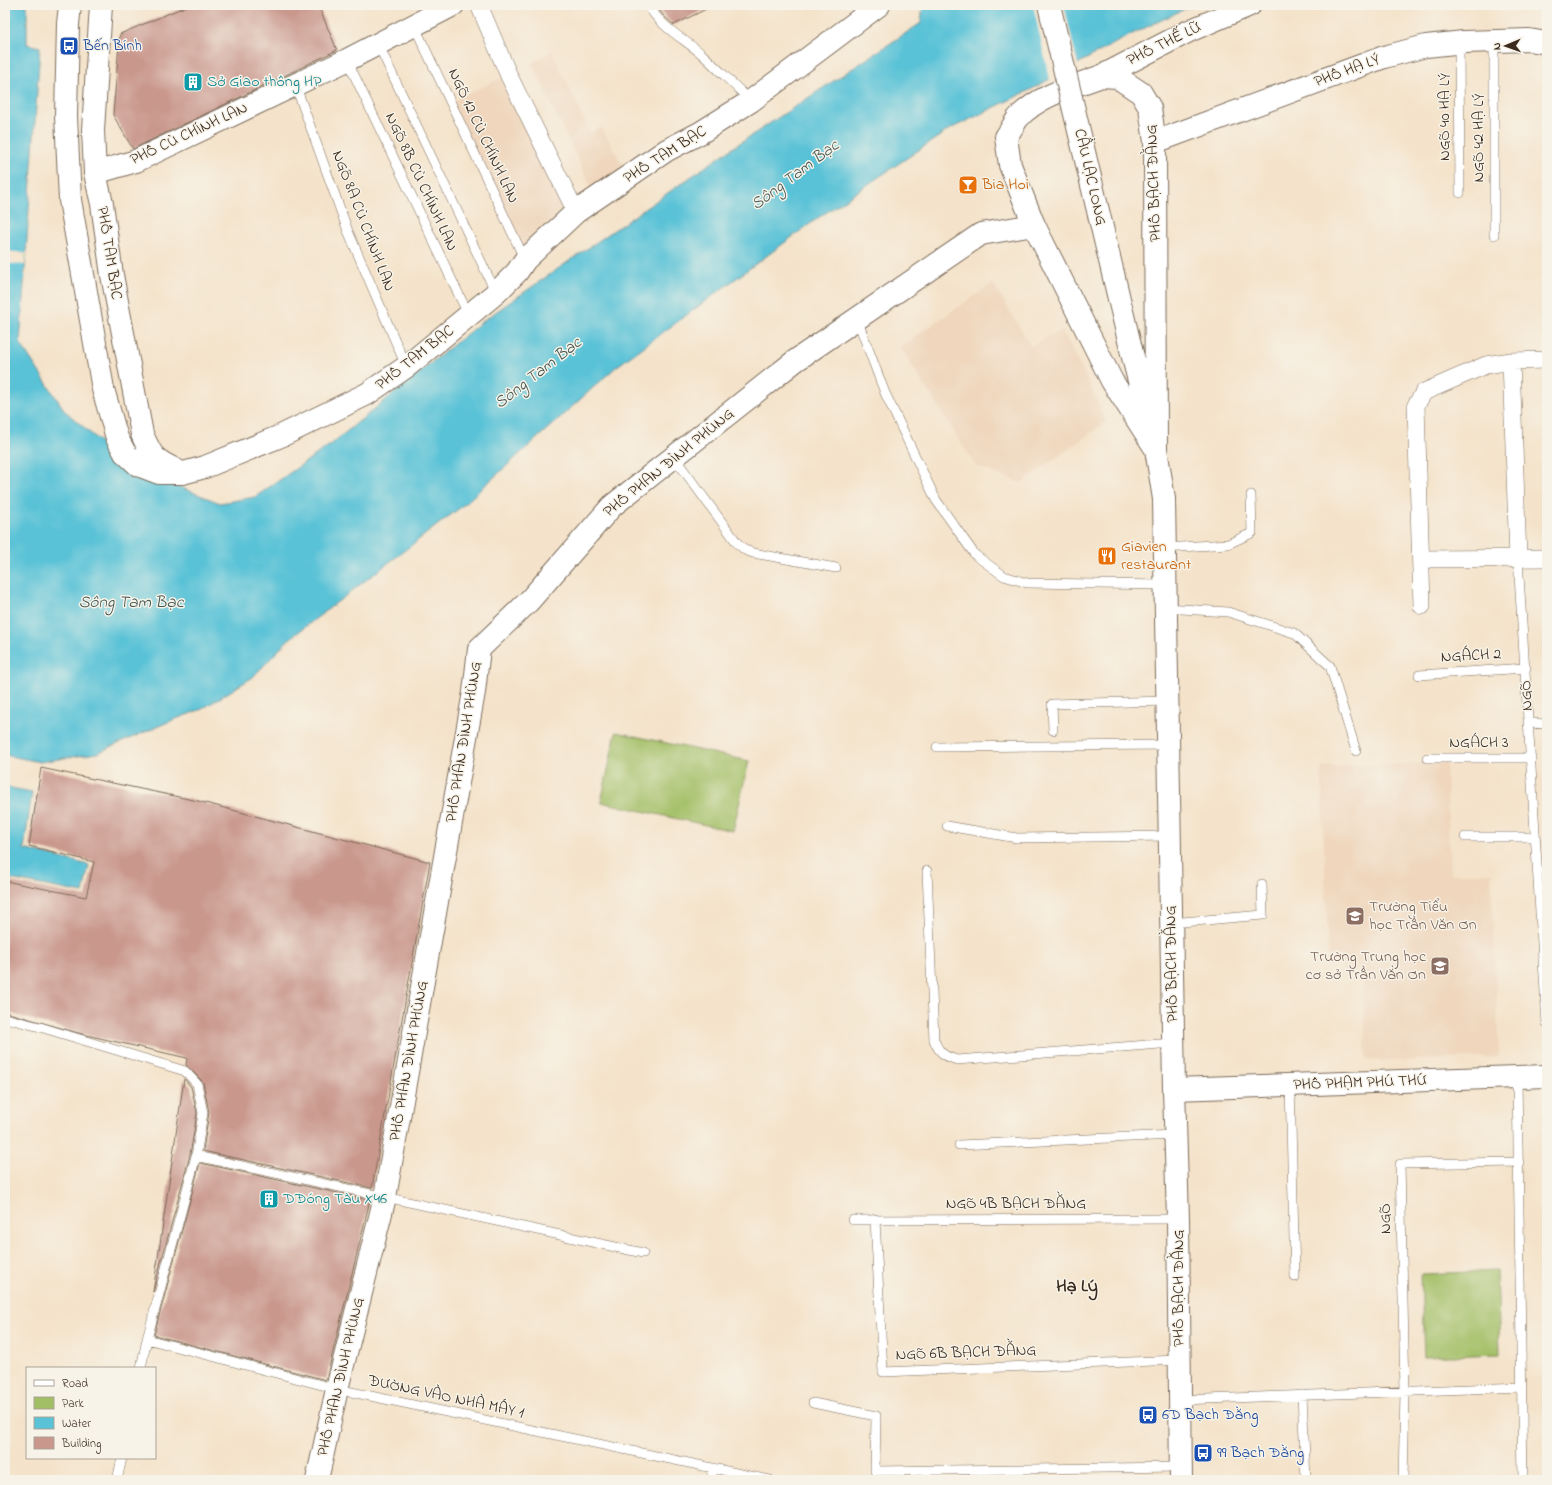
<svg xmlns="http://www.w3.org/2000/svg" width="1552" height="1485" font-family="'Indie Flower',sans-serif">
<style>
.built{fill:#efd6bc}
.green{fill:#a3bf66;stroke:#6f7442}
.water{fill:#5ac2d7;stroke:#4a767a}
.pier{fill:#f4e3ca}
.building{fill:#c9978c}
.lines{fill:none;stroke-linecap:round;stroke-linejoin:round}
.lane-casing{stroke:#7c6b5a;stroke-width:10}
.street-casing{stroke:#7c6b5a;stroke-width:18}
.secondary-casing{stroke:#7c6b5a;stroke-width:24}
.primary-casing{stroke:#7c6b5a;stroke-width:24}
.lane{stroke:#fff;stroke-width:9}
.street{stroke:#fff;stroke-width:17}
.secondary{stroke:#fff;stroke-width:22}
.primary{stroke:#fff;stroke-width:22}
.primary-bridge-casing{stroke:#7c6b5a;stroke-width:24;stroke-linecap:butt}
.primary-bridge{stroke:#fff;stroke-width:22}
.labels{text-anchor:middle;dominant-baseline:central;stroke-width:3;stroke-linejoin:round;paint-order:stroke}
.street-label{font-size:16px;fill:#3b2a1e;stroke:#f7f3e8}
.transit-label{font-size:16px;fill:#164399;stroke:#f7f3e8;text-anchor:start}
.culture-label{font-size:16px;fill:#0d838f;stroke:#f7f3e8;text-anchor:start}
.food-label{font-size:16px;fill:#c56008;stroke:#f7f3e8;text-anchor:start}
.education-label{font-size:16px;fill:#785e54;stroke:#f7f3e8;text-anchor:start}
.water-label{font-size:17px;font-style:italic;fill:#445856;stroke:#f7f3e8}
.quarter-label{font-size:18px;font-weight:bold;fill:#3b2a1e;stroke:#f7f3e8}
</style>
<rect width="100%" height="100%" fill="#f7f3e8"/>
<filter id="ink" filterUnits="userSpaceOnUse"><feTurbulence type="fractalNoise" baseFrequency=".025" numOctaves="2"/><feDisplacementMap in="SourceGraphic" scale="8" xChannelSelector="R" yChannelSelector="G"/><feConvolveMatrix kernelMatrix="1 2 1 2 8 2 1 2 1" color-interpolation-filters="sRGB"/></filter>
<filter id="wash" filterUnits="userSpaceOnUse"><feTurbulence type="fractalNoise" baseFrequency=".012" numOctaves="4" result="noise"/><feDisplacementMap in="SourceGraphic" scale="16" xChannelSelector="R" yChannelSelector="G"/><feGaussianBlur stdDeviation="0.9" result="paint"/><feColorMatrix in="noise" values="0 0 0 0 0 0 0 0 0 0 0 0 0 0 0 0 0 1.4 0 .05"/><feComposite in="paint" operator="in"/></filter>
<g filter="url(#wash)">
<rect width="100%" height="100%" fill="#f4e3ca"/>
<!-- built -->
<path class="built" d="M 552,51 L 590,133 L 601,127 L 627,172 L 594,194 L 532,63 Z
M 503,77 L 563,211 L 523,252 L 451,102 Z
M 993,283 L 1031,346 L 1062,330 L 1085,375 L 1106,422 L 1021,483 L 976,466 L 900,347 Z
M 1446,763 L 1450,874 L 1491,873 L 1499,1057 L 1389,1061 L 1366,1060 L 1363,972 L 1342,972 L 1341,955 L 1328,956 L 1321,767 Z"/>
<!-- green -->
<path class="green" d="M 616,732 L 749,761 L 733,831 L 601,802 Z
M 1497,1271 L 1500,1354 L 1424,1357 L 1421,1274 Z"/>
<!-- water -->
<path class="water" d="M 5,5 L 27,5 L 27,44 L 40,47 L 20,343 L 65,411 L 129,467 L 220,503 L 255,497 L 330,445 L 484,320 L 737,145 L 921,23 L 923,5 L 1193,5 L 1130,35 L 1030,90 L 950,129 L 818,218 L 616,367 L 461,507 L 288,640 L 253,677 L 202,709 L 168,722 L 97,753 L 40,762 L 5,755 Z
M 5,787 L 32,792 L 24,849 L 89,865 L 83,893 L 5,878 Z"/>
<!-- pier -->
<path class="pier" d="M 1033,5 L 1064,5 L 1078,65 L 1050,81 Z
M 5,251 L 26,253 L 25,265 L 5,263 Z"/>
<g id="blocks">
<!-- building -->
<path class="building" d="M 189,5 L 318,5 L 337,50 L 133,149 L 113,115 L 120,34 Z
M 655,5 L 714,5 L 674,25 L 664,16 Z
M 41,768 L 198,801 L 430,862 L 372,1188 L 203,1151 L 209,1112 L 203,1082 L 186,1065 L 187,1058 L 82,1034 L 5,1012 L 5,881 L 86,897 L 94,862 L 29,846 Z
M 184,1079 L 191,1087 L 197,1113 L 190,1155 L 153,1292 Z
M 200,1163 L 370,1200 L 326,1380 L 154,1335 Z"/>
</g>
</g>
<g filter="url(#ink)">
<use href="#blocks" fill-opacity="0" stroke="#7c6b5a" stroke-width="1"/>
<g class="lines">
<defs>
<path id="lane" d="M 648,5 C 661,28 685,39 704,56 C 720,71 735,86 751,101
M 414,25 L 525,260
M 1459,42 L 1460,193
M 378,44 L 496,293
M 347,60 L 469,316
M 295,84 L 348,231 L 406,366
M 1494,235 L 1494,40
M 857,319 L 885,393 L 936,500 L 975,555 L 1004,576 L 1027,583 L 1166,585
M 674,457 L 738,544 L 745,550 L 753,553 L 836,568
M 1165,548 L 1228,544 L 1252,533 L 1251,495
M 1518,559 L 1547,1024
M 1166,608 L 1228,612 L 1294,633 L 1330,666 L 1356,751
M 1419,675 L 1526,668
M 1529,723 L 1547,724
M 1053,730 L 1052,704 L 1168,701
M 937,747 L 1168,745
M 1427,758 L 1531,758
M 947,826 L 1017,838 L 1170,836
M 1465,837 L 1536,837
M 927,871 L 934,1040 C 939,1053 944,1056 957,1060 L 1173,1043
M 1171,923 L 1263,915 L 1262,884
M 5,1018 L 40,1027 L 185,1071 L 197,1084 L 203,1113 L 196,1156
M 1517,1077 L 1523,1480
M 1290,1085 L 1295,1277
M 959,1145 L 1175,1135
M 875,1219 L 883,1372 L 1179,1360
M 853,1220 L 1178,1219
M 147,1339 L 196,1156 L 643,1253
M 141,1368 L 147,1339 L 337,1389 L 770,1480
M 1302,1395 L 1306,1480
M 1181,1400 L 1522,1387
M 813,1403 L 876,1416 L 875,1471 L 1181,1467
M 117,1480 L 122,1458
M 711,1480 L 713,1468
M 1403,1480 L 1405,1392 L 1400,1164 L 1519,1162"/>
<path id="street" d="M 479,5 L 509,76 L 576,212
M 1511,361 L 1518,559
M 1421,559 L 1547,558
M 1422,606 L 1416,405 L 1424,392 L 1486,365 L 1511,361 L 1547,360"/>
<path id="secondary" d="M 70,5 L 68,24 L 66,116 L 70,200 L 103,389 L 117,438 L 125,453 L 138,465 L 159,473 L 183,473 L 205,467 L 283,435 L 367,394 L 406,367 L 496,293 L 517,272 L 525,260 L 576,212 L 667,150 L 700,133 L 751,101 L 879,5
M 101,5 L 93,130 L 95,173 L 102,204 L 112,275 L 142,434 C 152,457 153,459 176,470
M 1102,76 L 1189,31 L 1250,5
M 1155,142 L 1384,57 L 1426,46 L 1464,42 L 1529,40 L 1547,43
M 95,173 L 136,161 L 347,60 L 453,5
M 1174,1089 L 1547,1076
M 317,1480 L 337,1389 L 385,1197 L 474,692 L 479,649 L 529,601 L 612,506 L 795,361 L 981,234 L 1034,225"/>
<path id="primary" d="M 1102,76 L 1117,77 L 1141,93 L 1150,108 L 1155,142 L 1156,449 L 1112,381 L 1034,225 L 1010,165 L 1006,137 C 1010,131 1014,124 1018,118 C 1039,95 1074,86 1102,76 Z
M 1131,349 L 1156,449 L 1164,499 L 1174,1089 L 1178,1219 L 1181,1480"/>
</defs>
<!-- lane casing -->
<use href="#lane" class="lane-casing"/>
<!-- street casing -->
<use href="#street" class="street-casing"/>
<!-- secondary casing -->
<use href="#secondary" class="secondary-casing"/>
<!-- primary casing -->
<use href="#primary" class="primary-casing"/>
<!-- lane -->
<use href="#lane" class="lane"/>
<!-- street -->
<use href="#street" class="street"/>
<!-- secondary -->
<use href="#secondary" class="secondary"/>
<!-- primary -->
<use href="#primary" class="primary"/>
<defs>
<path id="primary-bridge" d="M 1049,5 L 1131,349"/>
</defs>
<!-- primary-bridge casing -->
<use href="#primary-bridge" class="primary-bridge-casing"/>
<!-- primary-bridge -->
<use href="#primary-bridge" class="primary-bridge"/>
</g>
</g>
<!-- icons -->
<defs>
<symbol id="bus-square" viewBox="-11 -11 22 22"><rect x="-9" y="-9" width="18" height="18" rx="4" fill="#1a4fb4" stroke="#f7f3e8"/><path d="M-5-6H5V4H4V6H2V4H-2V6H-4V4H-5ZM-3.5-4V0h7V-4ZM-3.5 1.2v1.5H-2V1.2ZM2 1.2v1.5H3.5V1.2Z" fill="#fff"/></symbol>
<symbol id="building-square" viewBox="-11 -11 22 22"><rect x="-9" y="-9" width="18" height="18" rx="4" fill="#0f9aa8" stroke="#f7f3e8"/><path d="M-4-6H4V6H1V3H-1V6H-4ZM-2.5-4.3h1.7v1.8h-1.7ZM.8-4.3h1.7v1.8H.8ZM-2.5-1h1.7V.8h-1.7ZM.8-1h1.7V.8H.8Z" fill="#fff"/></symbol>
<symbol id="bar-square" viewBox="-11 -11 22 22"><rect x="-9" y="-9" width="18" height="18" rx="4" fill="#e8710a" stroke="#f7f3e8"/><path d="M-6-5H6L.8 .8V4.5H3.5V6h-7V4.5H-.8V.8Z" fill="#fff"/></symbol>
<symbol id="restaurant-square" viewBox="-11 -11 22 22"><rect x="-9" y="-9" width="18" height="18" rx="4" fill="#e8710a" stroke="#f7f3e8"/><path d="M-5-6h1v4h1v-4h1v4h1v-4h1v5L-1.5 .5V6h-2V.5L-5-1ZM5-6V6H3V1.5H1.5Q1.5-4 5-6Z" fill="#fff"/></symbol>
<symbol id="school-square" viewBox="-11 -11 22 22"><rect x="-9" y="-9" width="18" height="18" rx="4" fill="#8d6e63" stroke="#f7f3e8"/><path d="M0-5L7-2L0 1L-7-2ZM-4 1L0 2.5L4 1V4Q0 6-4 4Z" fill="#fff"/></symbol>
</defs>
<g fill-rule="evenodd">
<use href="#bus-square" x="58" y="35" width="22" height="22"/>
<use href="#building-square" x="182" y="71" width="22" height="22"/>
<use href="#bar-square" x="957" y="174" width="22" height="22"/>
<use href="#restaurant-square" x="1096" y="545" width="22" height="22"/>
<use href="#school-square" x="1344" y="905" width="22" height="22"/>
<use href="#school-square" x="1429" y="955" width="22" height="22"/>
<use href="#building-square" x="258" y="1188" width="22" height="22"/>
<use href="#bus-square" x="1137" y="1404" width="22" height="22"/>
<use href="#bus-square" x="1192" y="1442" width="22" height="22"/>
</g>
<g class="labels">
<!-- street labels -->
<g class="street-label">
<text transform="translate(1164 44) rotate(-26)">PHỐ THẾ LỮ</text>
<text transform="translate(1347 71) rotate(-20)">PHỐ HẠ LÝ</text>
<text transform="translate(1445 117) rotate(-90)">NGÕ 40 HẠ LÝ</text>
<text transform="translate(189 134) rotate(-25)">PHỐ CÙ CHÍNH LAN</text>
<text transform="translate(483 136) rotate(65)">NGÕ 12 CÙ CHÍNH LAN</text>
<text transform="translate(1479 138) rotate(-90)">NGÕ 42 HẠ LÝ</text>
<text transform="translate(665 155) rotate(-32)">PHỐ TAM BẠC</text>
<text transform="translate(1090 177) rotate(77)">CẦU LẠC LONG</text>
<text transform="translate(421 182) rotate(65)">NGÕ 8B CÙ CHÍNH LAN</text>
<text transform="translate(1154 183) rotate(-92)">PHỐ BẠCH ĐẰNG</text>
<text transform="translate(363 221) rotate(69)">NGÕ 8A CÙ CHÍNH LAN</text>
<text transform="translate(109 253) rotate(81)">PHỐ TAM BẠC</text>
<text transform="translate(415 358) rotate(-38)">PHỐ TAM BẠC</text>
<text transform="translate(669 463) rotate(-39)">PHỐ PHAN ĐÌNH PHÙNG</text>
<text transform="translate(1471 656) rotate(-3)">NGÁCH 2</text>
<text transform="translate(1527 696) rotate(-93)">NGÕ</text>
<text transform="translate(464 742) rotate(-81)">PHỐ PHAN ĐÌNH PHÙNG</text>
<text x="1479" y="743">NGÁCH 3</text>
<text transform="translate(1172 964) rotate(-91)">PHỐ BẠCH ĐẰNG</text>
<text transform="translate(409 1061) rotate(-80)">PHỐ PHAN ĐÌNH PHÙNG</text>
<text transform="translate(1360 1083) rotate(-2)">PHỐ PHẠM PHÚ THỨ</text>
<text x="1016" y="1204">NGÕ 4B BẠCH ĐẰNG</text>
<text transform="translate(1386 1219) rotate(-91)">NGÕ</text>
<text transform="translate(1179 1288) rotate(-90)">PHỐ BẠCH ĐẰNG</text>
<text transform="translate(966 1353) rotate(-2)">NGÕ 6B BẠCH ĐẰNG</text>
<text transform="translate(341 1377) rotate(-77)">PHỐ PHAN ĐÌNH PHÙNG</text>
<text transform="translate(446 1397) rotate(12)">ĐƯỜNG VÀO NHÀ MÁY 1</text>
</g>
<!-- transit labels -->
<g class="transit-label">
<text x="83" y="46">Bến Bính</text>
<text x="1162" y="1415">6D Bạch Đằng</text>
<text x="1217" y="1453">99 Bạch Đằng</text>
</g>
<!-- culture labels -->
<g class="culture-label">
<text x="207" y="82">Sở Giao thông HP</text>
<text x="283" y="1199">DĐóng Tàu X46</text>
</g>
<!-- food labels -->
<g class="food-label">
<text x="982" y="185">Bia Hoi</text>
<text x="1121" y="547">Giavien<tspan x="1121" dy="18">restaurant</tspan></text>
</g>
<!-- education labels -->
<g class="education-label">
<text x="1369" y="907">Trường Tiểu<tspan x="1369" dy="18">học Trần Văn Ơn</tspan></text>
<text x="1426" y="957" text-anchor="end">Trường Trung học<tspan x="1426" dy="18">cơ sở Trần Văn Ơn</tspan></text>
</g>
<!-- water labels -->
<g class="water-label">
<text transform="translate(795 175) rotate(-37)">Sông Tam Bạc</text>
<text transform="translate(538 373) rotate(-38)">Sông Tam Bạc</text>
<text x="131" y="602">Sông Tam Bạc</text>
</g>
<!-- quarter labels -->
<g class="quarter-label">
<text x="1077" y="1287">Hạ Lý</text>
</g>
</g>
<!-- margin -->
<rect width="1552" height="1485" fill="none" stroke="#f7f3e8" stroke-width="20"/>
<!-- legend -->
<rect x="26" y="1367" width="130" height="92" fill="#f7f3e8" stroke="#aca397"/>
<rect x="34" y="1380" width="20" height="6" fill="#ffffff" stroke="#aca397"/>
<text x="62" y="1387" font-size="12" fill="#3b2a1e">Road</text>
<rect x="34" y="1397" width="20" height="12" fill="#a3bf66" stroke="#aca397"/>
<text x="62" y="1407" font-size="12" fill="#3b2a1e">Park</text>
<rect x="34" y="1417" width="20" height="12" fill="#5ac2d7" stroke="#aca397"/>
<text x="62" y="1427" font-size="12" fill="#3b2a1e">Water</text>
<rect x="34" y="1437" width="20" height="12" fill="#c9978c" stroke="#aca397"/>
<text x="62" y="1447" font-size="12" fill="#3b2a1e">Building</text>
<!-- north arrow -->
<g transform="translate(1506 46) rotate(268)" stroke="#f7f3e8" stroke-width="3" paint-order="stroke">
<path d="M0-3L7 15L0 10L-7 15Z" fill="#3b2a1e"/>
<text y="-6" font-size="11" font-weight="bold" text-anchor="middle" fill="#3b2a1e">N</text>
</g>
</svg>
